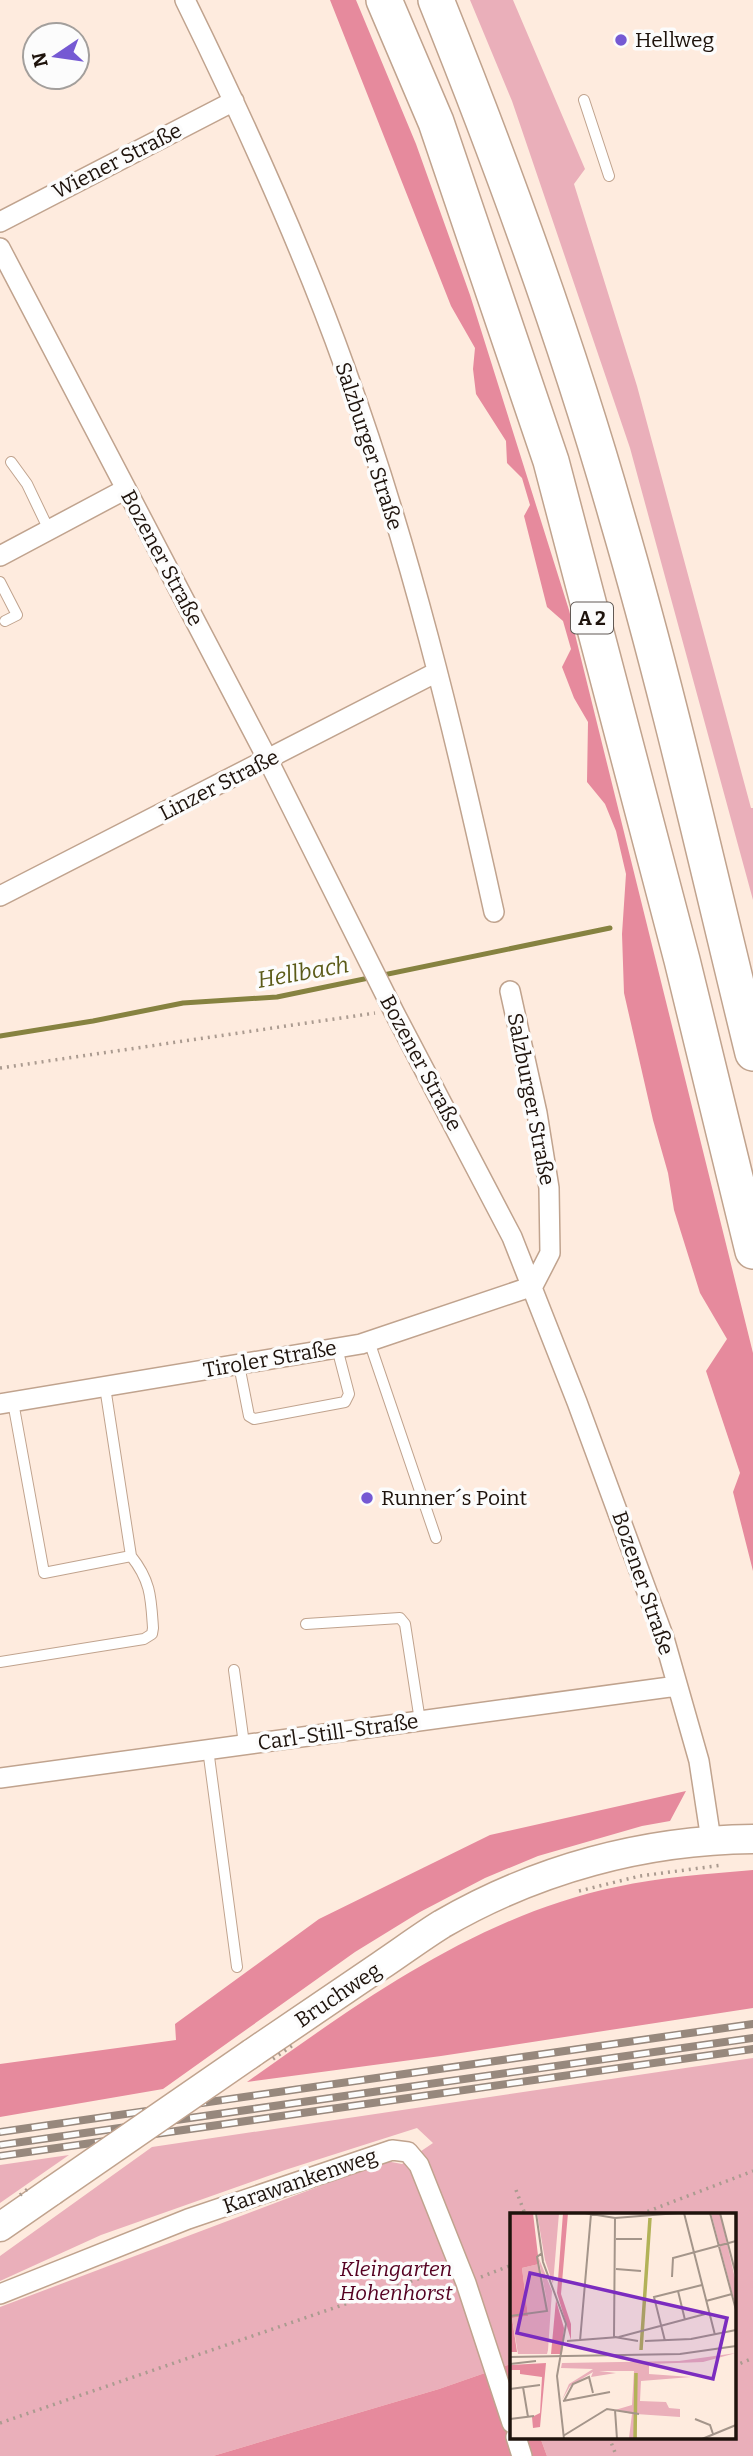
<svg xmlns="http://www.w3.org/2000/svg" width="753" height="2456" font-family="Bitter,serif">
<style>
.green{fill:#eaafba}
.forest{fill:#e68a9d}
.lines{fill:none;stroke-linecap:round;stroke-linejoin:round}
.stream{stroke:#868240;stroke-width:5}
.lane-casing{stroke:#c0a38e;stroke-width:12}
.street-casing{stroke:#c0a38e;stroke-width:22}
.secondary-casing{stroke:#c0a38e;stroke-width:31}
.highway-casing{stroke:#c0a38e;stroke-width:38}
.path{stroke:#ab9b90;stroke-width:3.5;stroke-dasharray:2 5;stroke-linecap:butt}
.lane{stroke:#fff;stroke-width:10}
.street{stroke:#fff;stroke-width:19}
.secondary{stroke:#fff;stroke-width:28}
.highway{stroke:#fff;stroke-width:35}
.rail-casing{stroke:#97887d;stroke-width:8}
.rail{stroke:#fcfcfc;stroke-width:5;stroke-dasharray:16;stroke-linecap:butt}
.secondary-bridge-casing{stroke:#c0a38e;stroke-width:31;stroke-linecap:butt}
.path-bridge{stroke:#ab9b90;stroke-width:3.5;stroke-dasharray:2 5;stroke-linecap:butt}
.secondary-bridge{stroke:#fff;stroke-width:28}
.poi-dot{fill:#7559d3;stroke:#fcfcfc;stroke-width:2.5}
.labels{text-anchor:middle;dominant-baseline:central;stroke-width:7;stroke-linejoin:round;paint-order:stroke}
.shield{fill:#fcfcfc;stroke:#615954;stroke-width:2}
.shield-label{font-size:19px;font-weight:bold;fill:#1e130c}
.poi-label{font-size:21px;fill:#1e130c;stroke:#fcfcfc;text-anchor:start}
.street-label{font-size:21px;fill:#1e130c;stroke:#fcfcfc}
.park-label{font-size:21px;font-style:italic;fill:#540021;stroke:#fcfcfc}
.water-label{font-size:23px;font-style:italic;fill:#5a5a17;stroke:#fcfcfc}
.inset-river{fill:none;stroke:#b2b257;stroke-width:3.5}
.inset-road{fill:none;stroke:#a4958a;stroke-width:2}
.view{fill:#7b2cbf;fill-opacity:0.15;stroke:#7b2cbf;stroke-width:3.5}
.inset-edge{fill:none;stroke:#1e130c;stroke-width:3.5}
</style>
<rect width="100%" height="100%" fill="#feebde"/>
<!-- green -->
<path class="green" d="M 470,0 L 513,0 L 585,169 L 574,184 L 637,386 L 751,808 L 753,808 L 753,900 L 630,448 L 512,101 Z
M 753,2058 L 753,2456 L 547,2456 L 540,2437 L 734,2437 L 734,2214 L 512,2214 L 511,2364 L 439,2389 L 213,2456 L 0,2456 L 0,2307 L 386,2161 L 402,2164 L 433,2143 L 417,2128 L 285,2170 L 101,2235 L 0,2281 L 0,2256 L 152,2147 Z
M 69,2155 L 0,2203 L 0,2165 Z"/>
<!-- forest -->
<path class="forest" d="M 330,0 L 356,0 L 416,144 L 470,295 L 569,610 L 753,1353 L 753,1571 L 733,1492 L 740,1473 L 706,1371 L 727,1339 L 700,1293 L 674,1210 L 668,1173 L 653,1120 L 624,993 L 622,934 L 626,874 L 616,831 L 605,804 L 587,782 L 588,722 L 574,698 L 562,667 L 571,649 L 563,621 L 547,607 L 524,516 L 530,505 L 522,478 L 507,463 L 506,441 L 476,394 L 473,369 L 475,348 L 451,306 Z
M 686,1791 L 670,1821 L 642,1826 L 538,1856 L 485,1878 L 420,1912 L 355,1952 L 163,2089 L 0,2117 L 0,2064 L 176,2040 L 175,2024 L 319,1919 L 490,1835 Z
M 753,1870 L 753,2008 L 441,2056 L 247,2082 C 360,2002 477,1916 616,1887 C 661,1877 707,1874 753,1870 Z
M 511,2364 L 512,2437 L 540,2437 L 547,2456 L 213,2456 L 439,2389 Z"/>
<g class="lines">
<!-- stream -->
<path class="stream" d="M 0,1036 L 93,1021 L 183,1003 L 277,997 L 610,928"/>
<defs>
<path id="lane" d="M 584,100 L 609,176
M 11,462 L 27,484 L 49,530
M 0,582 L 17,615 L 5,621
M 369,1341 L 436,1538
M 239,1365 L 249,1416 L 254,1419 L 345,1402 L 349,1394 L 337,1348
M 13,1402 L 44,1573 L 131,1556
M 306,1624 L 400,1618 L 405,1624 L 420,1721
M 0,1662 L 144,1639 L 152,1634 L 153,1628 C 151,1598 151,1581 131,1556 L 105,1387
M 234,1670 L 244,1744
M 208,1749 L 237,1967"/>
<path id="street" d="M 185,0 C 244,120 300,242 345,368 C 409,544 454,730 494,912
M 0,222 L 234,101
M 0,248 L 268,760 L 394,1012 L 512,1237 L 577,1402 L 664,1638 L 699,1761 L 711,1840
M 0,556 L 126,489
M 0,896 L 437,672
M 0,1404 L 361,1344 L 533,1286 L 550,1253 L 549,1188 L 537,1113 L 510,991
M 0,1778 L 677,1686
M 0,2294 L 188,2219 L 392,2150 L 408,2152 L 419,2165 L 466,2283 L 512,2423
M 516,2437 L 522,2456"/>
<path id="secondary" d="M 252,2053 C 295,2024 337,1995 380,1966 C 401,1952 421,1937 442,1924 C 537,1869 644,1840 753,1839
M 0,2227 L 52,2191"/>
<path id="highway" d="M 384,0 L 436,122 L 551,461 L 682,960 L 753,1251
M 436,0 C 504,169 567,341 617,517 C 669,694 709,874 753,1053"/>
</defs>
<!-- lane casing -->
<use href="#lane" class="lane-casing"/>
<!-- street casing -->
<use href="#street" class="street-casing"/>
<!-- secondary casing -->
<use href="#secondary" class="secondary-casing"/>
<!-- highway casing -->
<use href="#highway" class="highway-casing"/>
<!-- path -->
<path class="path" d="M 0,1068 L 375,1013
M 579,1891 L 640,1876 L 723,1865
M 516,2190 L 525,2214
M 641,2214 L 753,2171
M 481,2277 L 512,2265
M 734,2366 L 753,2358
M 0,2423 L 444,2270
M 609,2437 L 616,2455"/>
<!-- lane -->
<use href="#lane" class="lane"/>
<!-- street -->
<use href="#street" class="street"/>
<!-- secondary -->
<use href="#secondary" class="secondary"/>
<!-- highway -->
<use href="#highway" class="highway"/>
<defs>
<path id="rail" d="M 0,2132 L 753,2024
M 0,2145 L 753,2038
M 0,2156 L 753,2049"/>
</defs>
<!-- rail casing -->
<use href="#rail" class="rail-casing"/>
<!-- rail -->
<use href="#rail" class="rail"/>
<defs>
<path id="secondary-bridge" d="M 52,2191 L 252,2053"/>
</defs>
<!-- secondary-bridge casing -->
<use href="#secondary-bridge" class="secondary-bridge-casing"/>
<!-- path-bridge -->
<path class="path-bridge" d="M 273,2059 L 293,2045
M 20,2195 L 29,2188"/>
<!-- secondary-bridge -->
<use href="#secondary-bridge" class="secondary-bridge"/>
</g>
<!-- markers -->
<g class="poi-dot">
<circle cx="621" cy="40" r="7"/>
<circle cx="367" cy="1498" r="7"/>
</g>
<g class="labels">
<!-- shield labels -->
<rect class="shield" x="571" y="602.5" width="42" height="31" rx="5"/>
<g class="shield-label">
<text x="592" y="618">A 2</text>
</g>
<!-- poi labels -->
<g class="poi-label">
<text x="635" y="40">Hellweg</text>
<text x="381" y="1498">Runner´s Point</text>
</g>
<!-- street labels -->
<g class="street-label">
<text transform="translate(117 161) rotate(-27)">Wiener Straße</text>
<text transform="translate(369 446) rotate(72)">Salzburger Straße</text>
<text transform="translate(162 558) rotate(62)">Bozener Straße</text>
<text transform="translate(219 785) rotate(-27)">Linzer Straße</text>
<text transform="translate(421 1063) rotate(62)">Bozener Straße</text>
<text transform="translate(531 1099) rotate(79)">Salzburger Straße</text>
<text transform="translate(270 1359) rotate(-10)">Tiroler Straße</text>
<text transform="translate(643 1583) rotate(71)">Bozener Straße</text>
<text transform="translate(338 1732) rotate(-8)">Carl-Still-Straße</text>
<text transform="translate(338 1995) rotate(-34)">Bruchweg</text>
<text transform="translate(300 2181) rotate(-19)">Karawankenweg</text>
</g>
<!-- park labels -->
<g class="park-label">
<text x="396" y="2269">Kleingarten<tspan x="396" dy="24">Hohenhorst</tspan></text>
</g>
<!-- water labels -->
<g class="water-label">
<text transform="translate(303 972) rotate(-10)">Hellbach</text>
</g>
</g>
<!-- overview -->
<g transform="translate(510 2213)">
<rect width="226" height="226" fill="#feebde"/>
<path d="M 27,0 L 49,0 L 43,71 L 35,47 ZM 201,0 L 210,0 L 226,70 L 226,94 ZM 28,43 L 42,78 L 38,137 L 37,141 L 8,141 L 2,105 L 18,103 L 12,55 L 29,51 L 39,99 ZM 226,140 L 193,149 L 139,151 L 139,161 L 181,164 L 131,168 L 130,188 L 156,189 L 159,195 L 170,196 L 170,204 L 126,201 L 127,226 L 119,225 L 122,201 L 105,197 L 122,192 L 124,158 L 89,158 L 106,160 L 81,164 L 83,159 L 60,173 L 52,187 L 59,171 L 83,156 L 51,155 L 52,150 L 169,148 Z" fill="#eaafba"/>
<path d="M 0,0 L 23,0 L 29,51 L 12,55 L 18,103 L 2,105 L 7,139 L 0,139 ZM 53,0 L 58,0 L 51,81 L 61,111 L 61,127 L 47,80 ZM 46,87 L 54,115 L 52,141 L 41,141 ZM 36,150 L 30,214 L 23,215 L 22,204 L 30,200 L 32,164 L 10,161 L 10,157 L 0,157 L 0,152 Z" fill="#e68a9d"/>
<path class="inset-river" d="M 131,137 L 140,5M 125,226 L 126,160"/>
<path class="inset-road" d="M 26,0 L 33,49 L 56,111 L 47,163 L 54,226M 75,0 L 105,5 L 168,0M 174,0 L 205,122M 200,0 L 226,97M 210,0 L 226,62M 105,5 L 104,124 L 128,128M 106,26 L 132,26M 106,56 L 131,58M 162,64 L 163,45 L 226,28M 168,78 L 175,107M 196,88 L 222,81M 0,103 L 37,98 L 27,44 L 32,40M 57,128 L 109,124 L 199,100M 70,128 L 81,1M 135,128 L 181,126 L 226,117M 155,128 L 144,84 L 192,72M 0,144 L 170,141 L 226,133M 0,151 L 26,148M 13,174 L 18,204M 0,176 L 30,172M 53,188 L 100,179M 54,188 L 63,171 L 79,164 L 83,180M 105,197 L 107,226M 0,206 L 24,203M 185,206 L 200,212 L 203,221M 53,223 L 97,196 L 129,201M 192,226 L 226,212"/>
<path class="view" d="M 20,60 L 217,105 L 203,166 L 7,120 Z"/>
<rect width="226" height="226" class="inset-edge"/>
</g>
<!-- north arrow -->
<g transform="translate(56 56) rotate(257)"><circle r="33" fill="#fcfcfc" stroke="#a39f9c" stroke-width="2"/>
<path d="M0-5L12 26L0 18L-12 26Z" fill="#7559d3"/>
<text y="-10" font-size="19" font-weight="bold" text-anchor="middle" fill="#1e130c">N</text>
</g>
</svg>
